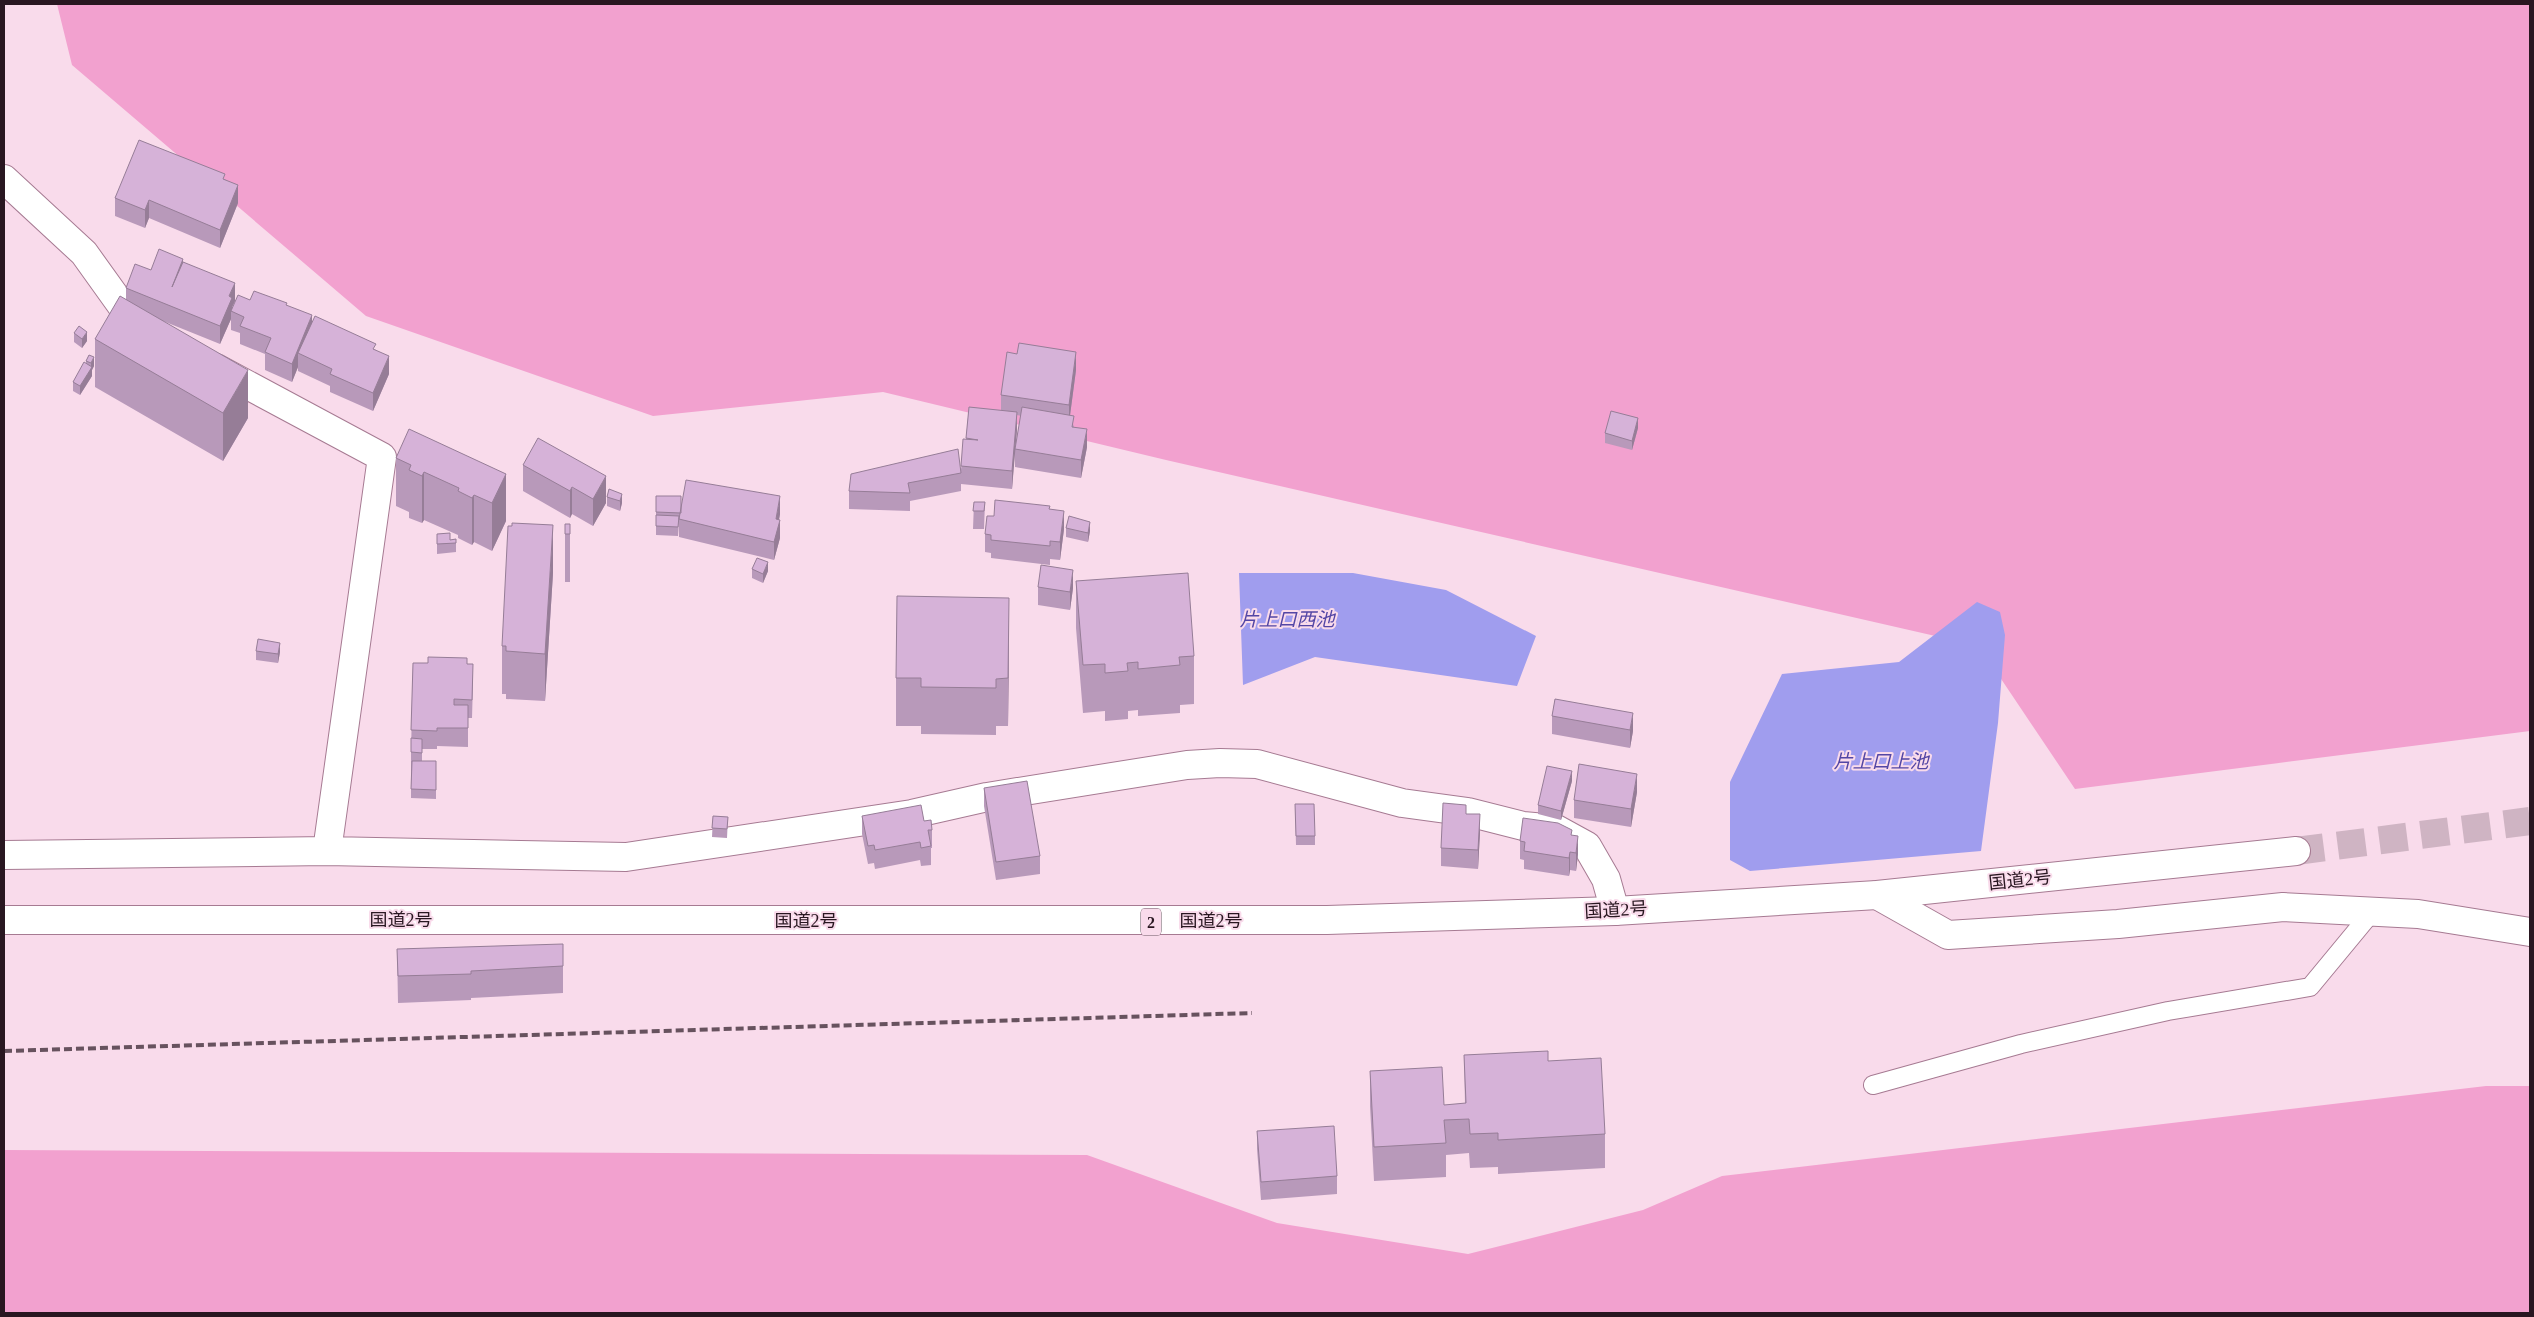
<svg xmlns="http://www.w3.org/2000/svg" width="2534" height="1317" font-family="'Times New Roman','Noto Sans JP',serif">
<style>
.green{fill:#f2a1cf}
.water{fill:#a09dee}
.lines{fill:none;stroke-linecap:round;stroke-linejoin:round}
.highway-tunnel{stroke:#cfb4c3;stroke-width:28;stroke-dasharray:28 14;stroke-linecap:butt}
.lane-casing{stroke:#a67a92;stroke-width:20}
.street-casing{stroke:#a67a92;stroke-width:30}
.highway-casing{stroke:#a67a92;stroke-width:30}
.lane{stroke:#fff;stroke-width:18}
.street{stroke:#fff;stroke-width:28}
.highway{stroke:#fff;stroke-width:28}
.rail{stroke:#67525e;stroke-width:4;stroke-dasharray:8 4;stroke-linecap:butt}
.wall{fill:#b899ba;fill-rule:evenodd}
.shaded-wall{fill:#967d97}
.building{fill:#d6b2d8;stroke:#967d97}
.labels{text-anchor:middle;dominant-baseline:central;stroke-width:4;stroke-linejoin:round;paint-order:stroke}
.shield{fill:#f9dbeb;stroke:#67525e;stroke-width:1}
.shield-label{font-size:16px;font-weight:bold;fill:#291721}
.street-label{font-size:18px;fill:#291721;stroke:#f9dbeb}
.water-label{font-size:19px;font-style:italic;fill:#5346a5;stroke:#f9dbeb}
</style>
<rect width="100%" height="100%" fill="#f9dbeb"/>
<!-- green -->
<path class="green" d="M 57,4 L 2530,4 L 2530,731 L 2075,789 L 1979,646 L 1166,460 L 883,392 L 653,416 L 366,316 L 72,65 Z
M 2486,1086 L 2530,1086 L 2530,1313 L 4,1313 L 4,1150 L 1087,1155 L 1277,1223 L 1468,1254 L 1643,1210 L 1722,1176 Z"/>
<!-- water -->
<path class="water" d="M 1239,573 L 1353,573 L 1446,590 L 1536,636 L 1517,686 L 1315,657 L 1243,685 Z
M 1977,602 L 2000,612 L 2005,635 L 1998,723 L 1981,851 L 1750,871 L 1730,860 L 1730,782 L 1782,674 L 1899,662 Z"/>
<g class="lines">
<!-- highway-tunnel -->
<path class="highway-tunnel" d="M 2296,851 L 2530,821"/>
<defs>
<path id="lane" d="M 1873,1085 L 2021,1044 L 2168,1011 L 2310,987 L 2372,912"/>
<path id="street" d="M 4,179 L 84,253 L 132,320 L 142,325
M 216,368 L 382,457 L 327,851
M 4,855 L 327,851 L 626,857 L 912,814 L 987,797 L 1187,765 L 1220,763 L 1257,764 L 1402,803 L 1468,812 L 1523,826 L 1556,829 L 1587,846 L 1606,879 L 1615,911
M 1877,895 L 1948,935 L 2118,924 L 2283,907 L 2418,914 L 2530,932"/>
<path id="highway" d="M 4,920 L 1327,920 L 1615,911 L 1877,895 L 2296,851"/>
</defs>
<!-- lane casing -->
<use href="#lane" class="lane-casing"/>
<!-- street casing -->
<use href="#street" class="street-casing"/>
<!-- highway casing -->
<use href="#highway" class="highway-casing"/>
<!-- lane -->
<use href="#lane" class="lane"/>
<!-- street -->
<use href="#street" class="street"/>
<!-- highway -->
<use href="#highway" class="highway"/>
<!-- rail -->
<path class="rail" d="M 4,1051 L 1252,1013"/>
</g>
<!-- wall -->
<path class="wall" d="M 225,179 L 238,203 L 220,248 L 149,218 L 145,228 L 115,216 L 115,198 Z
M 183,263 L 235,301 L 232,308 L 250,300 L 287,306 L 312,324 L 376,350 L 389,374 L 373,411 L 330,392 L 330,386 L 298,371 L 298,367 L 292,382 L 265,370 L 265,354 L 240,344 L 240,333 L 231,330 L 231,319 L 220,344 L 163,321 L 248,418 L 223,461 L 95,387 L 95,339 L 126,299 L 126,288 L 151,270 Z
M 74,333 L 87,341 L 82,348 L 74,342 Z
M 89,355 L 94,366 L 92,370 L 92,376 L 80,395 L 73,391 L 73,382 L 86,363 L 86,361 Z
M 1076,370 L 1070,415 L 1074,427 L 1087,447 L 1081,478 L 1015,467 L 1015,449 L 1012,489 L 961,484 L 961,491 L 910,501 L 910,511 L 849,509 L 849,491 L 961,469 L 966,439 L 969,407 L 1001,411 L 1001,395 ZM 1017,415 L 1021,416 L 1015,448 L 1017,430 Z
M 1638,428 L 1632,450 L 1605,443 L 1605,433 Z
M 396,458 L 506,474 L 506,521 L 492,551 L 474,542 L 472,545 L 458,538 L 458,535 L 424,520 L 422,523 L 409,518 L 409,512 L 396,506 Z
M 523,465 L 606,503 L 593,526 L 572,514 L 570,518 L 523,491 Z
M 609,489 L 622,503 L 620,511 L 607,506 L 607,497 Z
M 656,496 L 681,509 L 780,514 L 779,520 L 780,538 L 774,560 L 679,537 L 679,522 L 678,536 L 656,535 Z
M 974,502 L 985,502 L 984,529 L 973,529 Z
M 1050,509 L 1064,529 L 1060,560 L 1050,559 L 1050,565 L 991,558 L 991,553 L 985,552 L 985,534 L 994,516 Z
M 570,524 L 570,582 L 565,582 L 565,534 Z
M 1066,528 L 1090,531 L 1088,542 L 1066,537 Z
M 437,534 L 450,540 L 456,539 L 456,552 L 437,554 Z
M 752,569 L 768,571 L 763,583 L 752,578 Z
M 553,573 L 545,701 L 506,699 L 506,694 L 502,694 L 502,646 Z
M 1076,581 L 1194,656 L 1194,704 L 1180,705 L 1180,713 L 1138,716 L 1138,710 L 1128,711 L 1128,719 L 1105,721 L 1105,711 L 1083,713 L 1076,628 Z
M 1038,587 L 1073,588 L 1070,610 L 1038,605 Z
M 1009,645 L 1008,726 L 996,726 L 996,735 L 921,734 L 921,726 L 896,726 L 896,678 Z
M 256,651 L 280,652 L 278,663 L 256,660 Z
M 413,663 L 467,664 L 473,682 L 472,718 L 468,718 L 468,747 L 437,746 L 437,749 L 422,749 L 422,761 L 436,761 L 436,799 L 411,798 L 411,752 Z
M 1555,699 L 1633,731 L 1630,748 L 1552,734 L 1552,716 Z
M 1572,781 L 1561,820 L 1538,814 L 1538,805 Z
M 984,788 L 1040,856 L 1040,874 L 996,880 L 984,806 Z
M 1637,792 L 1631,827 L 1574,818 L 1574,800 Z
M 1295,804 L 1315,836 L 1315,845 L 1296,845 Z
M 1466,814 L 1480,832 L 1478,869 L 1441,866 L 1441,848 Z
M 713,816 L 728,817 L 727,838 L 712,837 Z
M 862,816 L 924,821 L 932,830 L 932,848 L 931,848 L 931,865 L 921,866 L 920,860 L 875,869 L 874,863 L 868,864 L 862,834 Z
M 1572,835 L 1578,854 L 1576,871 L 1570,870 L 1569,876 L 1524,869 L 1524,860 L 1520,859 L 1520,841 Z
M 397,949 L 563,966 L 563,993 L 471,998 L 471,1000 L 398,1003 Z
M 1464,1055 L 1548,1061 L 1605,1134 L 1605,1168 L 1498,1174 L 1498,1167 L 1470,1168 L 1469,1153 L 1446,1155 L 1446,1177 L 1374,1181 L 1370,1106 L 1370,1071 L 1444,1105 L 1465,1104 Z
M 1257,1131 L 1337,1176 L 1337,1194 L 1261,1200 L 1257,1149 Z"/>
<!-- shaded-wall -->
<path class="shaded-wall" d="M 238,185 L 238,203 L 220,248 L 220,230 Z
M 149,200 L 149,218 L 145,228 L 145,210 Z
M 183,259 L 183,277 L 172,287 Z
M 235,283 L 235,301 L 232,307 L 232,312 L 231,311 L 231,319 L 220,344 L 220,326 L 229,296 Z
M 312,315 L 312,333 L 298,353 L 298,367 L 292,382 L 292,364 Z
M 87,332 L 87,341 L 82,348 L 82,339 Z
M 1076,352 L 1076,370 L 1069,423 L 1069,405 Z
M 389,356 L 389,374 L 373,411 L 373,393 Z
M 94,357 L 94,366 L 92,370 L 92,376 L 80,395 L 80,386 L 91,368 L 91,363 Z
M 248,370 L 248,418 L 223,461 L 223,413 Z
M 1017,412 L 1017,430 L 1012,489 L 1012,471 Z
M 1638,418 L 1638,428 L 1632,450 L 1632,441 Z
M 1087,429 L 1087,447 L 1081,478 L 1081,460 Z
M 424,472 L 424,520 L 422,523 L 422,476 Z
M 506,474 L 506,521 L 492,551 L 492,503 Z
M 606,476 L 606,503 L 593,526 L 593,499 Z
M 572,487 L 572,514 L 570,518 L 570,491 Z
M 622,494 L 622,503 L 620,511 L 620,501 Z
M 474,495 L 474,542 L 472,545 L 472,498 Z
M 780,496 L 780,514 L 777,530 L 780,520 L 780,538 L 774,560 L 774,542 L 776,519 Z
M 1064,511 L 1064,529 L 1060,560 L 1060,542 Z
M 1090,522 L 1090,531 L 1088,542 L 1088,533 Z
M 553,525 L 553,573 L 545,701 L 545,654 Z
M 768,562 L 768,571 L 763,583 L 763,574 Z
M 1073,570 L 1073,588 L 1070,610 L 1070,592 Z
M 1009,598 L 1009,645 L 1008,726 L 1008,678 Z
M 280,643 L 280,652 L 278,663 L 278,654 Z
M 1633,713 L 1633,731 L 1630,748 L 1630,730 Z
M 1572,771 L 1572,781 L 1561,820 L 1561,811 Z
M 1637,774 L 1637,792 L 1631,827 L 1631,809 Z
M 1480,814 L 1480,832 L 1478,869 L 1478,850 Z
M 1578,836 L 1578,854 L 1576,871 L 1576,853 Z
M 1570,852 L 1570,870 L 1569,876 L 1569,858 Z"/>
<!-- building -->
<path class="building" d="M 139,140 L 225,174 L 223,179 L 238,185 L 220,230 L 149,200 L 145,210 L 115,198 Z
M 159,249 L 183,259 L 172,287 L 183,262 L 235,283 L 229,296 L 232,298 L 220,326 L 126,288 L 135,264 L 151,270 Z
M 254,291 L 287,303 L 286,305 L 312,315 L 292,364 L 265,352 L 271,338 L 240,326 L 244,317 L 231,311 L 238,295 L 250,300 Z
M 120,296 L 248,370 L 223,413 L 95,339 Z
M 315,316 L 376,344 L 373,349 L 389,356 L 373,393 L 330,374 L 332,369 L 298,353 Z
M 79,326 L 87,332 L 82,339 L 74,333 Z
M 1019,343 L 1076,352 L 1069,405 L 1001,395 L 1007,352 L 1017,354 Z
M 89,355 L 94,357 L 91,363 L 86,361 Z
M 84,362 L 92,367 L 80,386 L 73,382 Z
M 969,407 L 1017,412 L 1012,471 L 961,466 L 963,439 L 978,440 L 966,438 Z
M 1022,407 L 1074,416 L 1072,427 L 1087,429 L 1081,460 L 1015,449 Z
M 1611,411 L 1638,418 L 1632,441 L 1605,433 Z
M 409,429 L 506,474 L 492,503 L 474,495 L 472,498 L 458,491 L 459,488 L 424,472 L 422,476 L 409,470 L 411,465 L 396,458 Z
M 538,438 L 606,476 L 593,499 L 572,487 L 570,491 L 523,465 Z
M 958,449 L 961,473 L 908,483 L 910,493 L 849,491 L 851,474 Z
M 686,480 L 780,496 L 776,519 L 780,520 L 774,542 L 679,519 Z
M 609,489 L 622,494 L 620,501 L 607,497 Z
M 656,496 L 681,496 L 681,513 L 656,512 Z
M 995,500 L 1050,506 L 1049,509 L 1064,511 L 1060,542 L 1050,541 L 1050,546 L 991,540 L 991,535 L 985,534 L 987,516 L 994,516 Z
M 974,502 L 985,502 L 984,511 L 973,511 Z
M 656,515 L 679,516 L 678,527 L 656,526 Z
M 1069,516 L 1090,522 L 1088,533 L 1066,528 Z
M 512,523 L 553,525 L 545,654 L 506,651 L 506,646 L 502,646 L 508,526 L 512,526 Z
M 565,524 L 570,524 L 570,534 L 565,534 Z
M 450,533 L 450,540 L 456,539 L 456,543 L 437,544 L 437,534 Z
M 757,558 L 768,562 L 763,574 L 752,569 Z
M 1041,565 L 1073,570 L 1070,592 L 1038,587 Z
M 1188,573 L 1194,656 L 1179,657 L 1180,665 L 1138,669 L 1138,662 L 1127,663 L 1128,671 L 1105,673 L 1105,664 L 1083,665 L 1076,581 Z
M 897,596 L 1009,598 L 1008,678 L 996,679 L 996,688 L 921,687 L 921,678 L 896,678 Z
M 258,639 L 280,643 L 278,654 L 256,651 Z
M 428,657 L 467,658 L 467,664 L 473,664 L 472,700 L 454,699 L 454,705 L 468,705 L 468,728 L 437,728 L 437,731 L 411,730 L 413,663 L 428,663 Z
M 1555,699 L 1633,713 L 1630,730 L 1552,716 Z
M 411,738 L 422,739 L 422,753 L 411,752 Z
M 412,761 L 436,761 L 436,790 L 411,789 Z
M 1579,764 L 1637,774 L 1631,809 L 1574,800 Z
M 1547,766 L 1572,771 L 1561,811 L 1538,805 Z
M 1027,781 L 1040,856 L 996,862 L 984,788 Z
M 1443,803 L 1466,805 L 1466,814 L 1480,814 L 1478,850 L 1441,848 Z
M 1295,804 L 1314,804 L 1315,836 L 1296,836 Z
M 921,805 L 924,821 L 931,820 L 932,830 L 928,830 L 931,846 L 921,848 L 920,842 L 875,850 L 874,845 L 868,846 L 862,816 Z
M 713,816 L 728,817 L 727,829 L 712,828 Z
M 1523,818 L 1558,823 L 1572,830 L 1571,835 L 1578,836 L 1576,853 L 1570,852 L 1569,858 L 1524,851 L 1525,842 L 1520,841 Z
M 563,944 L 563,966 L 471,971 L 471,974 L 398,976 L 397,949 Z
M 1548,1051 L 1548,1061 L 1601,1058 L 1605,1134 L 1498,1140 L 1498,1133 L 1470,1134 L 1469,1119 L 1444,1120 L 1446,1143 L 1374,1147 L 1370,1071 L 1442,1067 L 1444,1105 L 1466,1103 L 1464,1055 Z
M 1334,1126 L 1337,1176 L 1261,1182 L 1257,1131 Z"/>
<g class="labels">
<!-- shield labels -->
<rect class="shield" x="1141" y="908.5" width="20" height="27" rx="4"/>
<g class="shield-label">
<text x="1151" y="922">2</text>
</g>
<!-- street labels -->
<g class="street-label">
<text transform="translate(2020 880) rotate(-6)">国道2号</text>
<text transform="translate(1616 910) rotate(-3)">国道2号</text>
<text x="401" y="920">国道2号</text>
<text x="806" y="921">国道2号</text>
<text x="1211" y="921">国道2号</text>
</g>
<!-- water labels -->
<g class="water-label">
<text x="1287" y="619">片上口西池</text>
<text x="1881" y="761">片上口上池</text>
</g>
</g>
<!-- border -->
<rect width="2534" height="1317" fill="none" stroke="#291721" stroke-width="10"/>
</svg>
